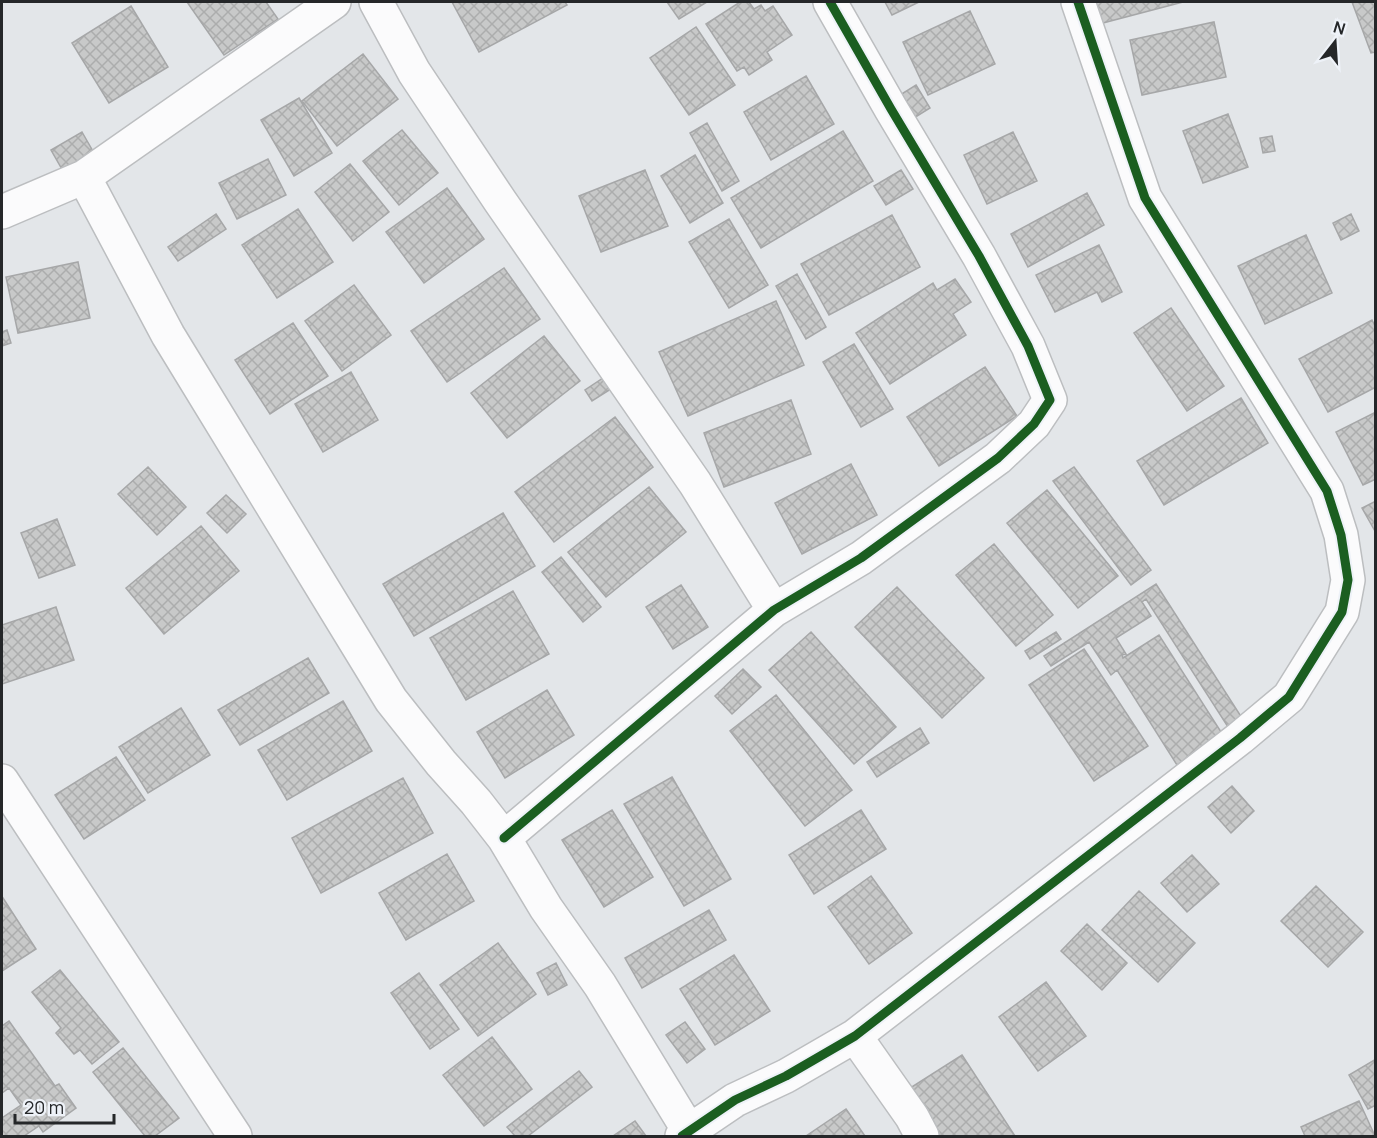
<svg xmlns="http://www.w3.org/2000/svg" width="1377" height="1138" font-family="Manrope,sans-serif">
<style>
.building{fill:url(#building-cross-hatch);stroke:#a6a7a8;stroke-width:1.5}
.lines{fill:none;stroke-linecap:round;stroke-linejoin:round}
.minor-casing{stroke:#bcbec0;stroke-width:36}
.minor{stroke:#fbfbfc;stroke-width:33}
.cycleway-casing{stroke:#eef2f8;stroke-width:13}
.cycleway{stroke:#1b5e20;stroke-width:9}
</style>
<defs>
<pattern id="building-cross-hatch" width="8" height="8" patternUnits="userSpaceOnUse" patternTransform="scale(1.5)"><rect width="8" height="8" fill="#c8c9c9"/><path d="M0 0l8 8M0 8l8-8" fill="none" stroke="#acadad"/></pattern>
</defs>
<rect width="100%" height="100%" fill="#e3e6e9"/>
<!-- building -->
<path class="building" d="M 187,2 L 266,2 L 278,19 L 224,55 Z
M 452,2 L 565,2 L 567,5 L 479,52 Z
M 667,2 L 707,2 L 679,19 Z
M 740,2 L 749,2 L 754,9 L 761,5 L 765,11 L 773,6 L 792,35 L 767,52 L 772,60 L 749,75 L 744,67 L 737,71 L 706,24 Z
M 885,2 L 919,2 L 892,15 Z
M 1093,2 L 1183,2 L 1099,24 Z
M 1352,2 L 1376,2 L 1376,52 L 1371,53 Z
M 131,6 L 168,67 L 109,103 L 72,43 Z
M 970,11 L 995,64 L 928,95 L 903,42 Z
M 1214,22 L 1226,77 L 1142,95 L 1130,40 Z
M 696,27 L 735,85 L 689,115 L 650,58 Z
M 363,54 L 398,99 L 337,146 L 302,101 Z
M 806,76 L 834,124 L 771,160 L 744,112 Z
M 916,85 L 930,108 L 914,118 L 900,95 Z
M 299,98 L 332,153 L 294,176 L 261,120 Z
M 1228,114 L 1248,167 L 1203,183 L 1183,131 Z
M 707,123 L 739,181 L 722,191 L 690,133 Z
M 402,130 L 438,173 L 399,205 L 363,161 Z
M 843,131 L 873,181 L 761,248 L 731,198 Z
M 82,132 L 94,153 L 63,171 L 51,150 Z
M 1013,132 L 1037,181 L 987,204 L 964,155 Z
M 1272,136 L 1275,151 L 1263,153 L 1260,138 Z
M 695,155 L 723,203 L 690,223 L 661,176 Z
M 268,159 L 286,195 L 237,219 L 219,183 Z
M 350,164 L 389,212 L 353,241 L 315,192 Z
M 645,170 L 668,226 L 601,252 L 579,196 Z
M 901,170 L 913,189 L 886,205 L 874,186 Z
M 447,188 L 484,239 L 424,283 L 386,232 Z
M 1087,193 L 1104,225 L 1028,267 L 1011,234 Z
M 298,209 L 333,262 L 277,298 L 242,245 Z
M 216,214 L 226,229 L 178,261 L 168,247 Z
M 1351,214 L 1359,231 L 1341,240 L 1333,223 Z
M 892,215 L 920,267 L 829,315 L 801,264 Z
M 729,219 L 768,285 L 729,308 L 689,242 Z
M 1306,235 L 1332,293 L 1265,324 L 1238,266 Z
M 1099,245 L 1122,292 L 1102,302 L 1097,292 L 1055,312 L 1036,275 Z
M 78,262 L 90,318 L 18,333 L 6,277 Z
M 504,268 L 540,319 L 447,382 L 411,331 Z
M 797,274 L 826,327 L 806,339 L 776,286 Z
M 955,279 L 971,302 L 953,314 L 966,335 L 890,384 L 856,333 L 933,283 L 937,290 Z
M 354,285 L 391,335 L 342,371 L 305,321 Z
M 776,301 L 804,365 L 688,416 L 659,352 Z
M 1171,308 L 1224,386 L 1187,411 L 1134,333 Z
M 1372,320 L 1376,328 L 1376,387 L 1328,412 L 1299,359 Z
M 293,323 L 328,376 L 270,414 L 235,360 Z
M 7,330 L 11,343 L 2,346 L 2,332 Z
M 544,336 L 580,381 L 507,438 L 471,393 Z
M 854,344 L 893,409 L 861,427 L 823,362 Z
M 985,367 L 1017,416 L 939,466 L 907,417 Z
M 351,372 L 378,420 L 323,452 L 295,404 Z
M 606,376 L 614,387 L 592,401 L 585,390 Z
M 1241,398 L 1268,443 L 1164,505 L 1137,461 Z
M 791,400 L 811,454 L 724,487 L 704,433 Z
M 1376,412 L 1376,479 L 1363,485 L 1336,432 Z
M 615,417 L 653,467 L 554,542 L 515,492 Z
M 851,464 L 877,515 L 802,554 L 775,503 Z
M 148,467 L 186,507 L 157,535 L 118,494 Z
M 1074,467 L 1151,570 L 1131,585 L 1053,481 Z
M 649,487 L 686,532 L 606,597 L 568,552 Z
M 1047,490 L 1118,576 L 1078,608 L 1007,523 Z
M 226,495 L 246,514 L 227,533 L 207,513 Z
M 1376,501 L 1376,533 L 1362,508 Z
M 503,513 L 535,566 L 414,636 L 383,584 Z
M 57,519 L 75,565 L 39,578 L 21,533 Z
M 201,526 L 239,571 L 164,634 L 126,588 Z
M 994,544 L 1053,615 L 1016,646 L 956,575 Z
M 561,557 L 601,607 L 583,622 L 542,572 Z
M 1156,584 L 1242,718 L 1228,727 L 1146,599 L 1142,602 L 1151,616 L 1116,638 L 1126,654 L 1122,655 L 1123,658 L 1159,635 L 1223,735 L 1177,765 L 1117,670 L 1111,675 L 1089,642 L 1051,666 L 1044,656 Z
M 681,585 L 708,627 L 673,649 L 646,607 Z
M 897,587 L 984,678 L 942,718 L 855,627 Z
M 513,591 L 549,654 L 466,700 L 430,638 Z
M 56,607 L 74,660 L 2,684 L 2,625 Z
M 811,632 L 896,727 L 854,764 L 769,670 Z
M 1056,632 L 1061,639 L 1030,659 L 1025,651 Z
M 1084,649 L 1148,746 L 1094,781 L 1029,685 Z
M 308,658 L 329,693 L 240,745 L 218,710 Z
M 743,669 L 761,687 L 732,714 L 715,696 Z
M 547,690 L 574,735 L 505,778 L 477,732 Z
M 776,695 L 852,790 L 805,826 L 730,731 Z
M 343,701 L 372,751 L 287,800 L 258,750 Z
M 181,708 L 210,755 L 148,793 L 119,747 Z
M 920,728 L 929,743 L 877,777 L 867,762 Z
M 116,757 L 145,800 L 84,839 L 55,795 Z
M 672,777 L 731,879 L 684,906 L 624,804 Z
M 403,778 L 433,833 L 321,893 L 292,838 Z
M 1232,786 L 1254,811 L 1231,833 L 1208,807 Z
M 612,810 L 653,877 L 604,907 L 562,840 Z
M 861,810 L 886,849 L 814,894 L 789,855 Z
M 447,854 L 474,901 L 406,940 L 379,893 Z
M 1192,855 L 1219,884 L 1187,912 L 1161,883 Z
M 871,876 L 912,933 L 869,964 L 828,907 Z
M 1316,886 L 1363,932 L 1328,967 L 1281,921 Z
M 1139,891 L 1195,943 L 1158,982 L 1102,930 Z
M 3,898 L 36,949 L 2,971 L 2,899 Z
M 709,910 L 726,940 L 642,988 L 625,958 Z
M 1087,924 L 1127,963 L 1102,990 L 1061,951 Z
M 498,943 L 536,994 L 478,1036 L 440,985 Z
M 734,955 L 770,1011 L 715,1045 L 680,989 Z
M 556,963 L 567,985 L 548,995 L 537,973 Z
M 60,970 L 119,1042 L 92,1064 L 80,1050 L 74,1054 L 56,1033 L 61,1028 L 32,992 Z
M 419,973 L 459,1029 L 430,1049 L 391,993 Z
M 1046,982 L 1086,1036 L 1038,1071 L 999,1017 Z
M 9,1021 L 55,1086 L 59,1084 L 76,1108 L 43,1132 L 39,1126 L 24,1136 L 2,1136 L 2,1118 L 21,1105 L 9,1088 L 2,1093 L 2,1026 Z
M 685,1022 L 705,1049 L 687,1063 L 666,1035 Z
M 492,1037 L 532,1089 L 484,1126 L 443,1075 Z
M 123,1048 L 179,1118 L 155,1136 L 145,1136 L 93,1072 Z
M 962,1055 L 1015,1136 L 937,1136 L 907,1090 Z
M 1376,1059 L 1376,1105 L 1368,1109 L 1349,1075 Z
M 579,1071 L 592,1087 L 528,1136 L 515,1136 L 507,1127 Z
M 1359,1101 L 1375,1136 L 1305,1136 L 1301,1127 Z
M 846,1109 L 865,1136 L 806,1136 Z
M 635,1121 L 646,1136 L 613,1136 Z"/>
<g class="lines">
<defs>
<path id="minor" d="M 376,2 L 414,72 L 500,201 L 695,483 L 774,610
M 84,177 L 168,335 L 391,700 L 441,763 L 476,802 L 504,838 L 546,908 L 600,985 L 689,1131
M 2,212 L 84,177 L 334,2
M 2,781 L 235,1136
M 504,838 L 774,610 L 861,558 L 998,458 L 1034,424 L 1050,400 L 1028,346 L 979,256 L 891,109 L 830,2
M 855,1036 L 912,1117 L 922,1136
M 682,1136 L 735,1100 L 786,1076 L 855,1036 L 1240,738 L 1289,697 L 1342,612 L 1348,580 L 1341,535 L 1327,491 L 1145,198 L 1078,2"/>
</defs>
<!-- minor casing -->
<use href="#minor" class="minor-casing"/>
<!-- minor -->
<use href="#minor" class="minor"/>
<defs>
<path id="cycleway" d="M 504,838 L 774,610 L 861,558 L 998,458 L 1034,424 L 1050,400 L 1028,346 L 979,256 L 891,109 L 830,2
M 682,1136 L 735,1100 L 786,1076 L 855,1036 L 1240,738 L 1289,697 L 1342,612 L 1348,580 L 1341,535 L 1327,491 L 1145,198 L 1078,2"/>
</defs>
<!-- cycleway casing -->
<use href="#cycleway" class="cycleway-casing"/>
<!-- cycleway -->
<use href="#cycleway" class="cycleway"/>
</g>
<!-- border -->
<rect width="1377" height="1138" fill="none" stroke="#252729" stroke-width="6"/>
<!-- north arrow -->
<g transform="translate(1335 42) rotate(17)" stroke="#eef2f8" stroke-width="4.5" paint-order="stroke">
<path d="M0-4.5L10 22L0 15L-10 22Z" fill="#252729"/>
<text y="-9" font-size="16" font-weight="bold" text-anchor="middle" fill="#252729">N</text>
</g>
<!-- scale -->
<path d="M15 1114v9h99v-9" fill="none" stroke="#252729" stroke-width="3"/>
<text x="24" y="1114" font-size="18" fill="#252729" stroke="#eef2f8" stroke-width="4.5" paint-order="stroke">20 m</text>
</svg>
